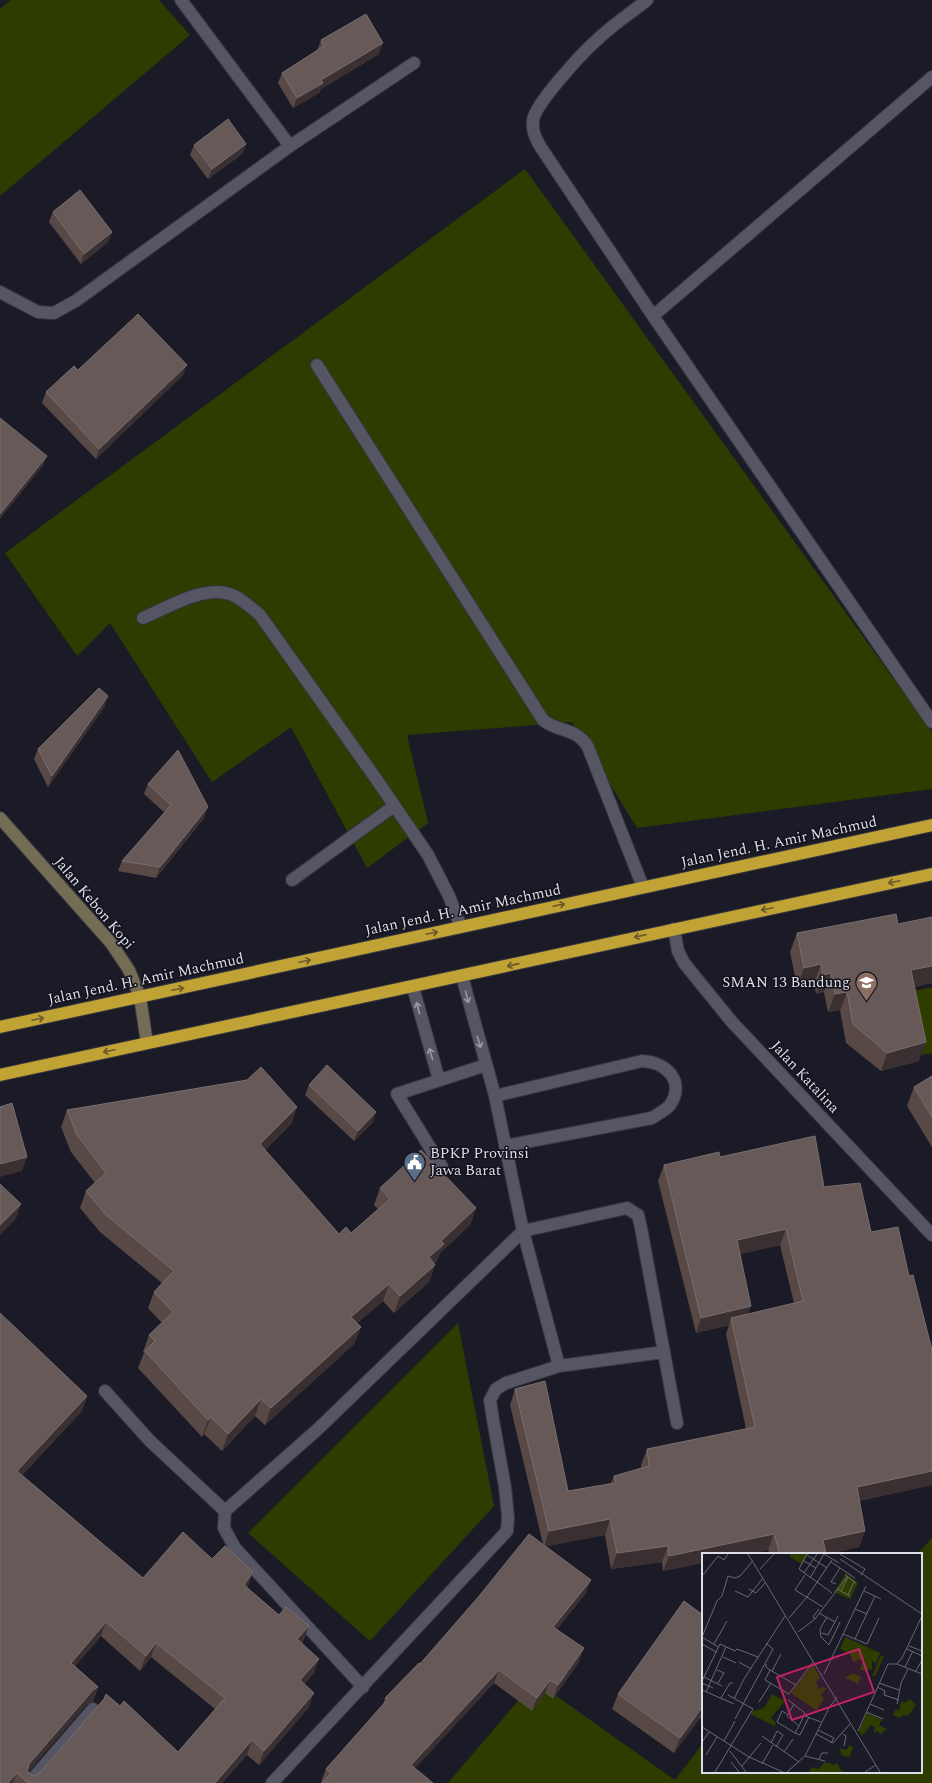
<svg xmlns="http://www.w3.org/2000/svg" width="932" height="1783" font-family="Spectral,serif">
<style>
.green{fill:#2f3c00}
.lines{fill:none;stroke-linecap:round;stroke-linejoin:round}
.lane-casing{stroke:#36363f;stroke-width:14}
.street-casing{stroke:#36363f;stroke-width:14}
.secondary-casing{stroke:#36363f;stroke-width:14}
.highway-casing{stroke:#36363f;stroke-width:14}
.lane{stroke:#555564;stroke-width:12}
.street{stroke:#555564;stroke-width:12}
.secondary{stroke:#756c56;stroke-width:12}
.highway{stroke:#c1a235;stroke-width:12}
.wall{fill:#584946;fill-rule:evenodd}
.shaded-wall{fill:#3a3032}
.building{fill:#665957;stroke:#796e6e;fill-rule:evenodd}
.oneway{stroke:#6a5a2a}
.oneway2{stroke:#9a9aa6}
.labels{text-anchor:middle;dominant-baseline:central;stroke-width:3;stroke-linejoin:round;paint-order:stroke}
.street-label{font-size:15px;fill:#dedee7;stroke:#12121e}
.poi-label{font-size:15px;fill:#dedee7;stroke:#12121e;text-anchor:end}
.inset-road{fill:none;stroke:#696974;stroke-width:1}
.view{fill:#c32262;fill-opacity:0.15;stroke:#c32262;stroke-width:2}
.inset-edge{fill:none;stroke:#dedee7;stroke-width:2}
</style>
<rect width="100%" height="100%" fill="#1b1b27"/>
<!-- green -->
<path class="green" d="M 11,0 L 159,0 L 190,35 L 0,196 L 0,9 Z
M 525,169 L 932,732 L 932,789 L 637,828 L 572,722 L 407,735 L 428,823 L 367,868 L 291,727 L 212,782 L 110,623 L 77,656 L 5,553 Z
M 932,987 L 932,1053 L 922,1055 L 909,992 Z
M 458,1323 L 494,1506 L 370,1641 L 248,1533 Z
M 932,1538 L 932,1783 L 448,1783 L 535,1681 L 675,1780 L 703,1743 L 703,1772 L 921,1772 L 921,1554 L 917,1554 Z"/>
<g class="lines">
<defs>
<path id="lane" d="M 317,365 L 543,720 C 559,733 576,727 588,747 L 643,887
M 143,618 C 169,607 211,580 238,598 C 246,603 253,609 260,615 L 379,783 L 428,855 L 449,896 L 461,927
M 292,880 L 394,806
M 413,987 L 439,1080
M 495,1096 L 642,1061 C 666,1062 686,1081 670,1105 C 666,1110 658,1114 652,1118 L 505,1146
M 442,1167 L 397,1094 L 486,1065
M 559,1366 L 664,1352
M 105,1391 L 150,1441 L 225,1511
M 363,1687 L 235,1548 L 224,1528 L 225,1511 L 318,1429 L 523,1231 L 627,1208 L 638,1215 L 641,1228 L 677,1423
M 272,1783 L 507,1531 L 508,1517 L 505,1487 L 493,1420 L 490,1400 L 496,1389 L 506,1383 L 559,1366 L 523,1231 L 495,1096 L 462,976"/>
<path id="street" d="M 181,0 L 290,146
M 647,0 C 631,13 612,25 597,40 C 582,53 536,103 533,120 C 532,131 535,137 540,146 L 653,316 L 932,722
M 0,292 L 38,312 L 54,313 L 77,300 L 290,146 L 414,63
M 653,316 L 932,77
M 674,929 L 678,951 L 684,963 L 732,1022 L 932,1235
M 29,1783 L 93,1709"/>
<path id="secondary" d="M 0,818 L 111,943 L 129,970 L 140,997 L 147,1043"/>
<path id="highway" d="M 0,1027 L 932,825
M 0,1075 L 932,874"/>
</defs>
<!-- lane casing -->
<use href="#lane" class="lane-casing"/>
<!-- street casing -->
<use href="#street" class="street-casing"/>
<!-- secondary casing -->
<use href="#secondary" class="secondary-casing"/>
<!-- highway casing -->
<use href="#highway" class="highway-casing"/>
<!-- lane -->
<use href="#lane" class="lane"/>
<!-- street -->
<use href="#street" class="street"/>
<!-- secondary -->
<use href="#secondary" class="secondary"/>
<!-- highway -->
<use href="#highway" class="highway"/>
</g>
<!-- wall -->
<path class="wall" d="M 321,40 L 379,54 L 321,89 L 319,93 L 293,108 L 278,83 L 282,73 L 317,51 Z
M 246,144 L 242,154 L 208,179 L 190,155 L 194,145 Z
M 53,212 L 112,232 L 108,242 L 81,264 L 49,222 Z
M 78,370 L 183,375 L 96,459 L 42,403 L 46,392 Z
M 105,706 L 48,787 L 34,759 L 38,749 Z
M 148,784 L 204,818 L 156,878 L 118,871 L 122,861 L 165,813 L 144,794 Z
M 898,924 L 932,983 L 914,987 L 919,1061 L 881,1071 L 846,1043 L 840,1010 L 828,1012 L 824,992 L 816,994 L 814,983 L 797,986 L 790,952 L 797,933 Z
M 932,1076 L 932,1147 L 907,1106 L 914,1087 Z
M 309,1085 L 373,1122 L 354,1141 L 305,1095 Z
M 297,1107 L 291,1124 L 265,1150 L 339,1234 L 351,1233 L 378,1209 L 374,1205 L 380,1188 L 476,1208 L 470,1225 L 440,1253 L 437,1261 L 434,1264 L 435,1265 L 429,1282 L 394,1313 L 383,1301 L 357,1323 L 361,1327 L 354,1344 L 265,1425 L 255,1416 L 222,1451 L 204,1434 L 202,1437 L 138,1368 L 144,1353 L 143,1352 L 149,1335 L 162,1323 L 148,1308 L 154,1292 L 162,1283 L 100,1232 L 80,1208 L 86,1191 L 95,1183 L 71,1152 L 61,1127 L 67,1110 Z
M 720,1157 L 824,1187 L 871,1232 L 909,1276 L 932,1350 L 932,1485 L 859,1501 L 865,1531 L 859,1547 L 826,1554 L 770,1554 L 768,1550 L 663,1571 L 662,1562 L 611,1569 L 605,1535 L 546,1546 L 586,1593 L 557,1629 L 579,1662 L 553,1699 L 545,1693 L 532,1711 L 494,1683 L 415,1768 L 322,1783 L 321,1782 L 326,1769 L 383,1705 L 385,1698 L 543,1544 L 510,1405 L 515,1389 L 568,1491 L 611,1483 L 614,1476 L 641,1468 L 641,1465 L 647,1449 L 746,1429 L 726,1334 L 729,1325 L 696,1333 L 658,1181 L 664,1165 ZM 780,1245 L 794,1303 L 747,1314 L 740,1254 Z
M 0,1313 L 87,1396 L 82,1411 L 22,1475 L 143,1578 L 212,1559 L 253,1572 L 247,1588 L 279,1615 L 309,1626 L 303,1641 L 302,1643 L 314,1673 L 304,1684 L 309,1707 L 259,1765 L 247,1755 L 222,1783 L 0,1783 ZM 101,1636 L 140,1671 L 151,1657 L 215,1709 L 178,1752 L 120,1706 L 106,1694 L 103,1700 L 40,1773 L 33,1776 L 28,1772 L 87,1704 L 93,1702 L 98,1687 L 75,1666 Z
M 703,1615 L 703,1720 L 700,1718 L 674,1753 L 612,1709 L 618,1694 Z"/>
<!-- shaded-wall -->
<path class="shaded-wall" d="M 383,43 L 379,54 L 321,89 L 319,93 L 293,108 L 297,98 L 321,80 Z
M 246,144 L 242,154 L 208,179 L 212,169 Z
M 112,232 L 108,242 L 81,264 L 84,254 Z
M 187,365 L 183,375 L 96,459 L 99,449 Z
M 47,456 L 43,466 L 0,519 L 0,514 Z
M 108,696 L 105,706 L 48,787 L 52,776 Z
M 208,807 L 204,818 L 156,878 L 160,867 Z
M 821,964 L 814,983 L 797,986 L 804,968 Z
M 932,966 L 932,983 L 904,989 L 911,970 Z
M 831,973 L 824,992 L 816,994 L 823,975 Z
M 847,992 L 840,1010 L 828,1012 L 835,994 Z
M 926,1042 L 919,1061 L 881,1071 L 887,1053 Z
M 297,1107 L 291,1124 L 254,1161 L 260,1144 Z
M 376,1112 L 373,1122 L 354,1141 L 358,1131 Z
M 27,1157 L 22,1171 L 0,1177 L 0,1164 Z
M 21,1204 L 16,1219 L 0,1235 L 0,1225 Z
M 476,1208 L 470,1225 L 440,1253 L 437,1261 L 422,1274 L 429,1257 L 441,1241 Z
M 786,1229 L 780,1245 L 731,1256 L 737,1240 Z
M 435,1265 L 429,1282 L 394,1313 L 400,1296 Z
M 389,1284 L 383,1301 L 345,1333 L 351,1317 Z
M 751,1306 L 745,1321 L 731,1318 L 729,1325 L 696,1333 L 701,1318 Z
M 361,1327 L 354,1344 L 265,1425 L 271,1408 Z
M 87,1396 L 82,1411 L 12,1485 L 17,1471 Z
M 261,1399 L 255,1416 L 222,1451 L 228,1434 Z
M 211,1417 L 204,1434 L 202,1437 L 208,1420 Z
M 932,1471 L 932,1485 L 851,1503 L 857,1487 Z
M 610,1519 L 605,1535 L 544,1547 L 549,1531 Z
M 865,1531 L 859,1547 L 825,1554 L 823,1540 Z
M 774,1534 L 768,1550 L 747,1554 L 703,1554 L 703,1563 L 663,1571 L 669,1556 Z
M 668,1546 L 662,1562 L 611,1569 L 617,1553 Z
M 253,1572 L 248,1587 L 239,1600 L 244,1585 Z
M 591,1580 L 586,1593 L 548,1640 L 553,1627 Z
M 106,1622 L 101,1636 L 66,1677 L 71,1663 Z
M 309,1626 L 303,1641 L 292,1654 L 297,1639 Z
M 156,1643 L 151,1657 L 140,1671 L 146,1656 Z
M 584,1648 L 579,1662 L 553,1699 L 558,1685 Z
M 319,1659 L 314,1673 L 295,1695 L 300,1680 Z
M 499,1670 L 494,1683 L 406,1778 L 411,1765 Z
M 550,1680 L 545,1693 L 532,1711 L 537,1698 Z
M 98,1687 L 93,1702 L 87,1704 L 23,1778 L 29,1764 L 93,1690 Z
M 314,1693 L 309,1707 L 259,1765 L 264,1751 Z
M 703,1706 L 703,1708 L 700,1718 L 674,1753 L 680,1738 Z
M 252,1740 L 247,1755 L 222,1783 L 215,1783 Z
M 17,1773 L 13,1783 L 8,1783 Z"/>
<!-- building -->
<path class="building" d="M 366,14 L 383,43 L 321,80 L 323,83 L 297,98 L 282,73 L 324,46 L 321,40 Z
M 228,119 L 246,144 L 212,169 L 194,145 Z
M 80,190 L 112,232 L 84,254 L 53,212 Z
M 138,314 L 187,365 L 99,449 L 46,392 L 74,366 L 78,370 Z
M 0,418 L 47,456 L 0,514 Z
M 99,688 L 108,696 L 52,776 L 38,749 Z
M 178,750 L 208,807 L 160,867 L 122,861 L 171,805 L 148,784 Z
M 896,914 L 898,924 L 932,917 L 932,966 L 911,970 L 926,1042 L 887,1053 L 853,1024 L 847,992 L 835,994 L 831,973 L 823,975 L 821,964 L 804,968 L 797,933 Z
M 327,1065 L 376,1112 L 358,1131 L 309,1085 Z
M 261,1067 L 297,1107 L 260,1144 L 339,1234 L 346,1227 L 351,1233 L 390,1199 L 380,1188 L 421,1150 L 476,1208 L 441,1241 L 444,1244 L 429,1257 L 435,1265 L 400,1296 L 389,1284 L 351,1317 L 361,1327 L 271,1408 L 261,1399 L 228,1434 L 211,1417 L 208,1420 L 145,1351 L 155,1341 L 149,1335 L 173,1312 L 154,1292 L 174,1271 L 106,1215 L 86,1191 L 106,1173 L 77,1135 L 67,1110 L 247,1080 Z
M 932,1076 L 932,1117 L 914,1087 Z
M 12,1103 L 27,1157 L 0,1164 L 0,1107 Z
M 815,1136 L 824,1187 L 860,1183 L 871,1232 L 898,1227 L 909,1276 L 913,1275 L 932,1350 L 932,1471 L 857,1487 L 865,1531 L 823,1540 L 826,1554 L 780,1554 L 774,1534 L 669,1556 L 668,1546 L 617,1553 L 610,1519 L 549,1531 L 515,1389 L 545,1381 L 568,1491 L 616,1483 L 614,1476 L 649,1466 L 647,1449 L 755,1427 L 731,1318 L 803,1301 L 786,1229 L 737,1240 L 751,1306 L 701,1318 L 664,1165 L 719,1152 L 720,1157 Z
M 0,1184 L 21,1204 L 0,1225 Z
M 0,1313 L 87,1396 L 17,1471 L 143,1578 L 183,1532 L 212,1559 L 225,1546 L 253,1572 L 244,1585 L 279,1615 L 286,1607 L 309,1626 L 297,1639 L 319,1659 L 300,1680 L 314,1693 L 264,1751 L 252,1740 L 215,1783 L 28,1783 L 17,1773 L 8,1783 L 0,1783 ZM 106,1622 L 146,1656 L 156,1643 L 225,1698 L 178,1752 L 124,1701 L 120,1706 L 106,1694 L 104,1699 L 40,1773 L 33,1776 L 27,1771 L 29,1764 L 93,1690 L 98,1687 L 71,1663 Z
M 529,1534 L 591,1580 L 553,1627 L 584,1648 L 558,1685 L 550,1680 L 537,1698 L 499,1670 L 411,1765 L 433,1783 L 322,1783 L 331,1773 L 326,1769 L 387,1700 L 385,1698 L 419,1663 L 420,1664 L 480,1595 Z
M 684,1601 L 703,1615 L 703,1706 L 680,1738 L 618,1694 Z"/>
<!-- one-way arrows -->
<defs><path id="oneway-shaft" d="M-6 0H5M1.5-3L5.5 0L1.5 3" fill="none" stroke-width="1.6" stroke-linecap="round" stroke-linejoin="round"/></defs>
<g class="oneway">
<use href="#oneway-shaft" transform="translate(894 882) rotate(168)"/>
<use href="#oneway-shaft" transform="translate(559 905) rotate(-12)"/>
<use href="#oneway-shaft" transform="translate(767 909) rotate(168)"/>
<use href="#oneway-shaft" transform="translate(432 933) rotate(-12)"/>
<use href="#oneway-shaft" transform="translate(640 936) rotate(167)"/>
<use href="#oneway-shaft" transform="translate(305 961) rotate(-12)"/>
<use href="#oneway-shaft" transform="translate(513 965) rotate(167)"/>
<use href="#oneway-shaft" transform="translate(178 989) rotate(-12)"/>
<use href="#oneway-shaft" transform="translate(38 1019) rotate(-12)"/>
<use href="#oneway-shaft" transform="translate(109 1051) rotate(168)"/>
</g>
<g class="oneway2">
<use href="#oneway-shaft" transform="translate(467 997) rotate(76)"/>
<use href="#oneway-shaft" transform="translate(418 1008) rotate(-105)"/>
<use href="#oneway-shaft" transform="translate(479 1042) rotate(74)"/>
<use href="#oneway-shaft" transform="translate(431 1054) rotate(-106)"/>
</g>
<!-- icons -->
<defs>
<symbol id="school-pin" viewBox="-11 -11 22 30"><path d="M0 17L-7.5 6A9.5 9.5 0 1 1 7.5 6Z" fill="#8d6e63" stroke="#12121e"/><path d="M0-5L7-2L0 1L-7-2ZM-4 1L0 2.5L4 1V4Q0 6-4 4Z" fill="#fff"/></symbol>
<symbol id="civic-pin" viewBox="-11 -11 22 30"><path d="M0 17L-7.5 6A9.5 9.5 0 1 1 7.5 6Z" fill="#5c6f8a" stroke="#12121e"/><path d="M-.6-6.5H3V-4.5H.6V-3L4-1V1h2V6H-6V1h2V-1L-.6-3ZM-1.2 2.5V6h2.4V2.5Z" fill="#fff"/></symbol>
</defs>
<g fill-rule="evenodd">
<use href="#school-pin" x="854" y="970" width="25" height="34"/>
<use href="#civic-pin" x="402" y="1150" width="25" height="34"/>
</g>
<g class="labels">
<!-- street labels -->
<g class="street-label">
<text transform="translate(779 842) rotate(-12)">Jalan Jend. H. Amir Machmud</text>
<text transform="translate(94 903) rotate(50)">Jalan Kebon Kopi</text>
<text transform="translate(463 910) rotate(-12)">Jalan Jend. H. Amir Machmud</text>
<text transform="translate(146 979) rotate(-12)">Jalan Jend. H. Amir Machmud</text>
<text transform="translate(805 1077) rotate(47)">Jalan Katalina</text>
</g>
<!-- poi labels -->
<g class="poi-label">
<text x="850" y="982">SMAN 13 Bandung</text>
<text x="430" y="1153" text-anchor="start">BPKP Provinsi<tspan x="430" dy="17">Jawa Barat</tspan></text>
</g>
</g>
<!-- overview -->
<g transform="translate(702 1553)">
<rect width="220" height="220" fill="#1b1b27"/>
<path d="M 88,1 L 105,1 L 100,11 L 88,4 ZM 144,20 L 156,30 L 148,46 L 132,39 ZM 143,84 L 178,100 L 174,110 L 170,108 L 170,117 L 167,116 L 165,119 L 158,116 L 161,108 L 155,106 L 154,109 L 151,109 L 148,101 L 138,96 ZM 179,102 L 182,103 L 174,122 L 170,123 ZM 111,111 L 118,125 L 114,129 L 117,136 L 121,134 L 124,136 L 119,142 L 122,145 L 115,158 L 89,140 ZM 151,120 L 159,124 L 156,131 L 143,125 ZM 70,141 L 83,148 L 69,165 L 74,170 L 72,173 L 49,161 L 51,158 L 62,155 ZM 208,146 L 214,152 L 206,163 L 202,162 L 198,165 L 191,162 L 193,157 L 197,157 L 199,149 L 204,149 ZM 165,160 L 180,167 L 177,172 L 185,176 L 179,181 L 175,178 L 172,181 L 173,174 L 169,172 L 160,183 L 157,178 ZM 147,192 L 151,194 L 148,204 L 139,202 L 138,195 L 145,197 ZM 123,209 L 132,212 L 135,210 L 140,219 L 107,219 L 109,214 L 116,216 Z" fill="#2f3c00"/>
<path class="inset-road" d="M 46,1 L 178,219M 105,1 L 97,16 L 130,40M 122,1 L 137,10M 138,1 L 163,16 L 159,22M 105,2 L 125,15M 138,6 L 220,61M 102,8 L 114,15M 129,9 L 153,25M 58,16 L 72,1M 102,20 L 115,1M 103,22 L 93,37 L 121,54M 143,22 L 154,30M 0,23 L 16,3 L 22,7 L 26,1M 108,25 L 122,1M 134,31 L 129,29 L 138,15M 47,36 L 54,40 L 63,30M 135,36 L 148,43M 33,38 L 46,44 L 61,25M 139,38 L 146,24M 162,38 L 179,46M 146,42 L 152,29M 153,56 L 165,61M 117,60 L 133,69M 125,64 L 118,76 L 119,84 L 127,92 L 138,69M 87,65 L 105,44 L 130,7M 113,66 L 111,64 L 117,56M 96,79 L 113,66 L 145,24M 120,80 L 126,82 L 136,63M 141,81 L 165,91 L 177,65M 0,84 L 15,48 L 20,43 L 26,23 L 33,25 L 38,23 L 50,9M 0,84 L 16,94M 153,86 L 173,43M 0,91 L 14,99M 12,91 L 25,68M 207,93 L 220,98M 205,96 L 220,103M 21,104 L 34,110M 37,109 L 49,116M 64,111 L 64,114 L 68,117 L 94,132M 195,111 L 220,121M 203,114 L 211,98M 15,117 L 22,120 L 16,130M 68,117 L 63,127 L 87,141 L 111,109M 70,118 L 79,101M 214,118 L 220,107M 122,121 L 164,33M 2,124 L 20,133M 0,128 L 18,91 L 33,98 L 35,96 L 56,104M 0,130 L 11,135M 177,130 L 197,137M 175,134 L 183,138 L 182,142 L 197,147M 0,137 L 32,151M 4,139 L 24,94M 19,145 L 28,130 L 31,130M 32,146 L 42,126 L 83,63M 86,147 L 103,160 L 97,173 L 85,163 L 92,151M 57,149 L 69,130M 168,151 L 182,157M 195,151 L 199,130 L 206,116M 164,159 L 181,166M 85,161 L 80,158 L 75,169 L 93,180 L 97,173M 103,163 L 119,169M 33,166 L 71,96 L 64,90M 0,174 L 47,204 L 81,219M 116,177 L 132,185 L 129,190M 156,178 L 186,111 L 195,111 L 200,105 L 220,63M 93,180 L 98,182 L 107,164M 114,181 L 131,190 L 148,171M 141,181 L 144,183 L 142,193M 60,183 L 97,209M 22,188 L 33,168M 0,189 L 7,179M 69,190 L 75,178M 74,194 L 81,182 L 75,178M 28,198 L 44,219M 82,199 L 91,186M 4,202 L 15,184M 103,203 L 123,208M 117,206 L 120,200 L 126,200M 29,209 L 37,219M 60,211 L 71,192M 40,213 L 59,190M 13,219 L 51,156 L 26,142M 85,219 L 103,203 L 127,155 L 135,144M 163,219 L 174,212"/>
<path class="view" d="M 157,96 L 172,139 L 90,167 L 75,124 Z"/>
<rect width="220" height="220" class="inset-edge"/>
</g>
</svg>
